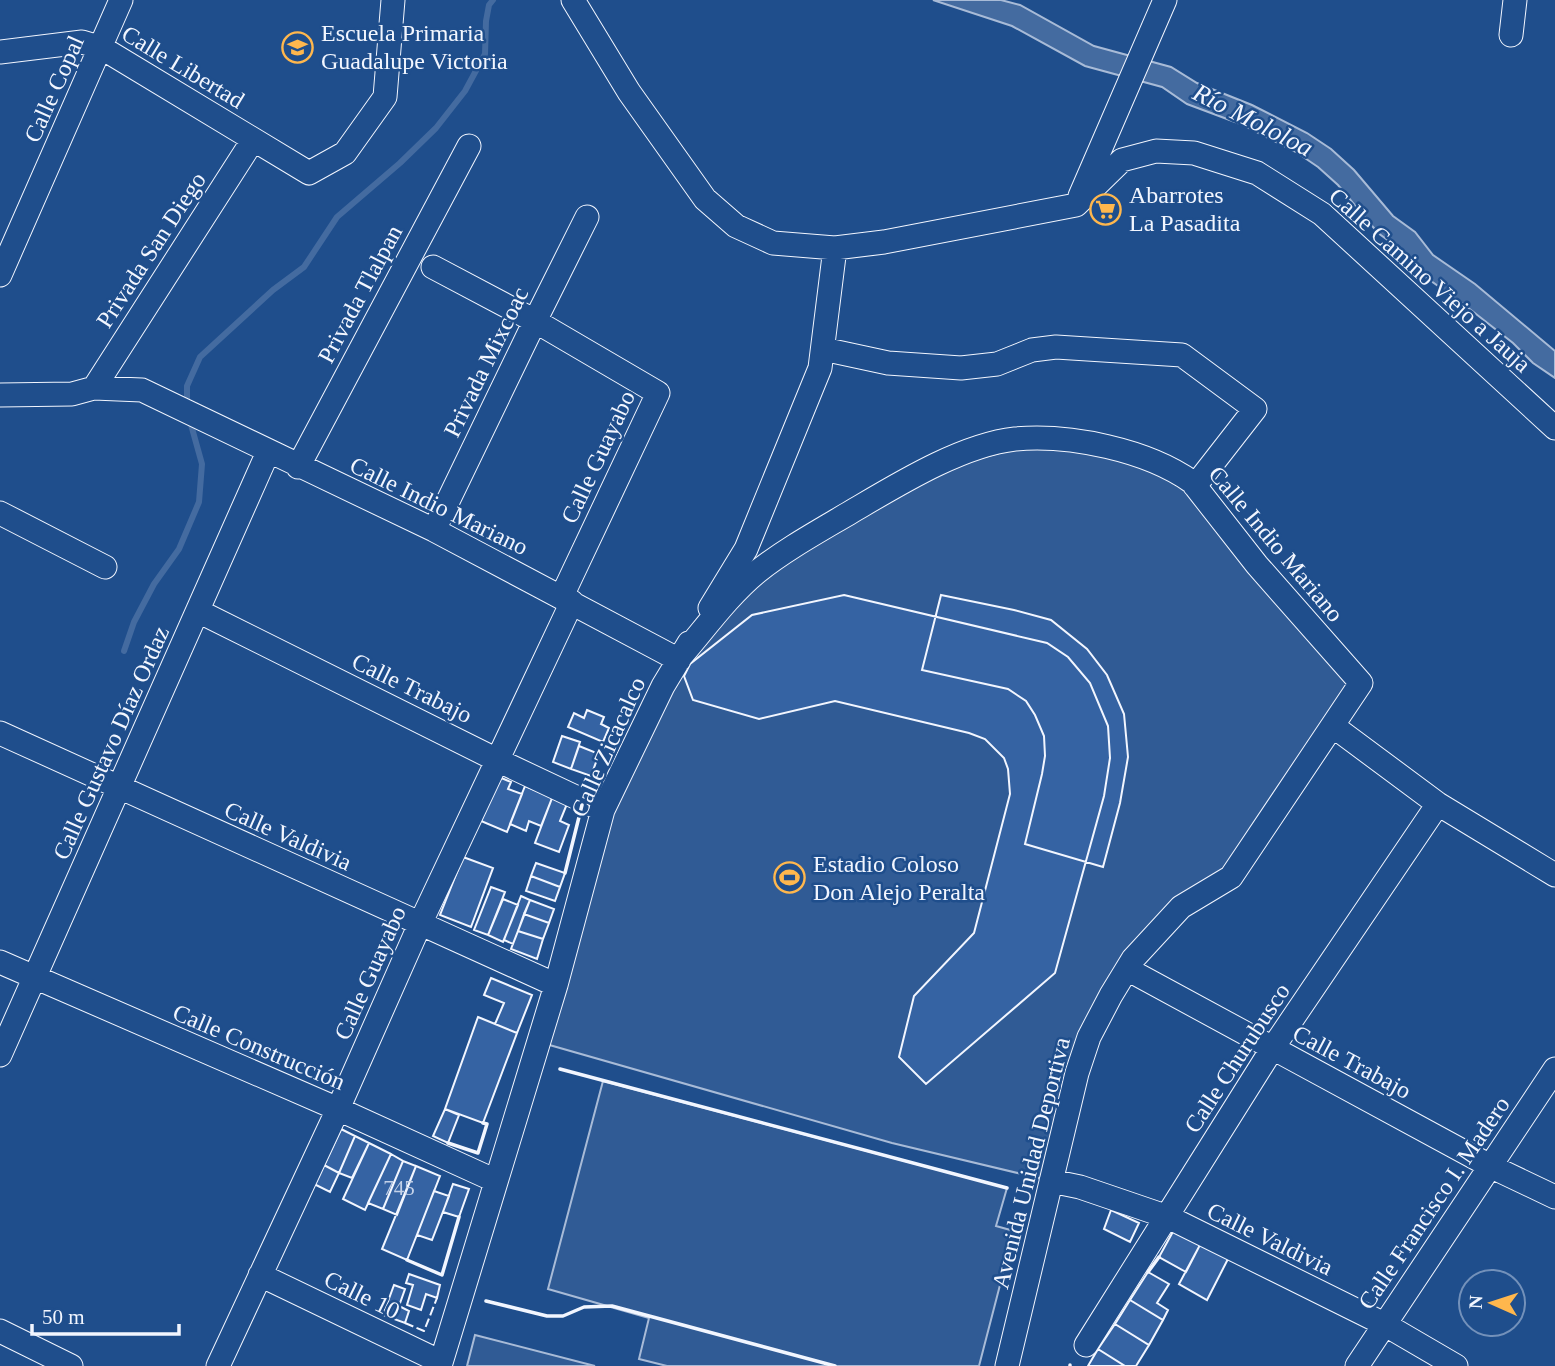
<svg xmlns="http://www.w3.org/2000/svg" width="1555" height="1366" font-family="'Times New Roman',serif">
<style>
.built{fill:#305b95;stroke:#a8bbd7;stroke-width:2}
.water{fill:#446ba0;stroke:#a8bbd7;stroke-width:2}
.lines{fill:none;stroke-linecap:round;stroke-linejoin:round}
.stream{stroke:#446ba0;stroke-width:6}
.building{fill:#3563a3;stroke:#f2f6ff;stroke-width:2}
.minor-casing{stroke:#f2f6ff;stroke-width:25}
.minor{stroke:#1f4e8c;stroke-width:23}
.fence{stroke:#f2f6ff;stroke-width:2;stroke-dasharray:9 3.5;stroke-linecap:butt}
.wall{stroke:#f2f6ff;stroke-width:3.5}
.labels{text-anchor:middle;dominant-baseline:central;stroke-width:5;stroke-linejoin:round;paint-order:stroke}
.number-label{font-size:21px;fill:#c3d1e8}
.poi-label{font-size:24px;fill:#f2f6ff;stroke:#1f4e8c;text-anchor:start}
.street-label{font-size:24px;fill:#f2f6ff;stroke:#1f4e8c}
.water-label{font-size:26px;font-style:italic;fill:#f2f6ff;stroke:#1f4e8c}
</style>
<rect width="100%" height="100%" fill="#1f4e8c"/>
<!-- built -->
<path class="built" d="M 1051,439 L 1179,473 L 1361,683 L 1231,877 L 1181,907 L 1111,995 L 1051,1181 L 892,1143 L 539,1042 L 603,810 L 663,686 L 755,574 L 911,477 Z
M 603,1081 L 1007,1188 L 996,1226 L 1014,1231 L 979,1366 L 667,1366 L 639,1359 L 649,1318 L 548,1289 Z
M 475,1335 L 595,1366 L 467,1366 Z"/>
<!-- water -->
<path class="water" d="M 933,0 L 1001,0 L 1020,5 L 1094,46 L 1171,67 L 1197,83 L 1252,105 L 1307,133 L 1331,149 L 1354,170 L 1393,216 L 1415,232 L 1433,255 L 1475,284 L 1555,351 L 1555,378 L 1533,363 L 1513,343 L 1462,303 L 1417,271 L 1400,249 L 1378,233 L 1338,185 L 1318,167 L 1296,152 L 1243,125 L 1187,104 L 1162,87 L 1085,66 L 1012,26 Z"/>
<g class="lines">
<!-- stream -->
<path class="stream" d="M 187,407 L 187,386 L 200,357 L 273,290 L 304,267 L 337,217 L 400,163 L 436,128 L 465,91 L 485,54 L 486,21 L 489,5 L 493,0
M 124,651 L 134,622 L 154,584 L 179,549 L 199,502 L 202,464 L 190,421"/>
</g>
<!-- building -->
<path class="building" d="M 844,595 L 1047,643 L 1068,657 L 1090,683 L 1108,726 L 1110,758 L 1104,796 L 1055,973 L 926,1084 L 899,1057 L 914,996 L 974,933 L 1010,794 L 1008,769 L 1004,758 L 985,739 L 969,733 L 835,701 L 759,719 L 693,700 L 684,676 L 690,664 L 752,615 Z
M 941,595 L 1014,610 L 1051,620 L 1087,649 L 1107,675 L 1124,714 L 1128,757 L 1120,803 L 1103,867 L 1025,844 L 1042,774 L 1045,756 L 1044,736 L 1035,715 L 1026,701 L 1008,689 L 922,670 Z
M 587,710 L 604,717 L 601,724 L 609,728 L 603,742 L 568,727 L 574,713 L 584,718 Z
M 562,736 L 580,742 L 571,769 L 553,762 Z
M 579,746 L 599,754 L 591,776 L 571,769 Z
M 499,777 L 511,782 L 508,789 L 522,794 L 507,832 L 481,821 Z
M 525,786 L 542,793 L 554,793 L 541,826 L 529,821 L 526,831 L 510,824 Z
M 554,793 L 569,799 L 560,821 L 569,825 L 559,852 L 535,843 Z
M 463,857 L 493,868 L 471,927 L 440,915 Z
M 536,863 L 565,873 L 560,887 L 531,876 Z
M 531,876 L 560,887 L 555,901 L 526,891 Z
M 491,887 L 505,892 L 488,935 L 474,930 Z
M 521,896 L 530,900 L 513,944 L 504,940 Z
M 503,899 L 518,905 L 503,942 L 488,935 Z
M 530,900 L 554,909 L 549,923 L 524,914 Z
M 524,914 L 549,923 L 543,939 L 518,931 Z
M 518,931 L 543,939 L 537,959 L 511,949 Z
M 491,978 L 532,995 L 517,1033 L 495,1024 L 504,1003 L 484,995 Z
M 478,1017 L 517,1033 L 483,1123 L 445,1109 Z
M 445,1109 L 459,1115 L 448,1143 L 433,1136 Z
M 341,1129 L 355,1136 L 339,1173 L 324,1165 Z
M 355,1136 L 369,1143 L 352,1178 L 339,1173 Z
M 369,1143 L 391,1154 L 365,1210 L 343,1199 Z
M 391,1154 L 403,1161 L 383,1209 L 368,1203 Z
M 403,1161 L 416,1166 L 397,1215 L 383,1209 Z
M 324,1165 L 339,1173 L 330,1192 L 314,1184 Z
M 416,1166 L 440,1176 L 407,1260 L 382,1249 Z
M 453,1184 L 469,1189 L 459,1217 L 443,1212 Z
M 434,1191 L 449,1196 L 432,1240 L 417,1235 Z
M 1111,1210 L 1139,1223 L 1130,1242 L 1104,1229 Z
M 1175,1228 L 1201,1243 L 1186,1272 L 1159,1257 Z
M 1201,1243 L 1229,1257 L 1207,1300 L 1179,1284 Z
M 1148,1272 L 1169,1284 L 1157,1303 L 1168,1310 L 1163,1320 L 1130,1300 Z
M 409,1274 L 440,1285 L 437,1298 L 426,1294 L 421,1310 L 407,1305 L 413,1285 L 406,1283 Z
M 394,1285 L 405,1289 L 399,1306 L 409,1311 L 405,1323 L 383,1315 Z
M 1130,1300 L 1163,1320 L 1149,1345 L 1115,1324 Z
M 1115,1324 L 1149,1345 L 1136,1366 L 1125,1366 L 1098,1349 Z
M 1098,1349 L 1125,1366 L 1088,1366 Z"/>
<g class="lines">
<defs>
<path id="minor" d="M 573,0 L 629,92 L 705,199 L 736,226 L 773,243 L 835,248 L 884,242 L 1076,205 L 1122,160 L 1156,151 L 1194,153 L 1257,173 L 1322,214 L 1555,428
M 1511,35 L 1515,0
M 0,52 L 82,42 L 102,48 L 309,173 L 345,153 L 385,97 L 393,0
M 1080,196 L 1165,0
M 433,267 L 535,321 L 658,393 L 562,596
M 0,275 L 121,0
M 823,349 L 888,363 L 961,368 L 997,364 L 1032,350 L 1056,347 L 1182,355 L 1255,409 L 1195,486
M 94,388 L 253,140
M 0,395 L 72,394 L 94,388 L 142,390 L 434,530 L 679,660
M 298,467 L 469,146
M 0,513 L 105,567
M 434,530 L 535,321 L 587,217
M 710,608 L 746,549 L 820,368 L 835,248
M 198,611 L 497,760 L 603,810
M 682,655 C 706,627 729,595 757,572 C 786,549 819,531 851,512 C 897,485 961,445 1015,439 C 1070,434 1147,450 1192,482 L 1257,565 L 1361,683 L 1231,877 L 1181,907 L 1133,959 L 1111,995 L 1089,1037 L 1077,1073 L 1007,1366
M 1333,726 L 1438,804 L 1555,875
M 0,733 L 556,985
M 0,962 L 338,1109 L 496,1181
M 1127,969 L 1492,1167 L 1555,1197
M 0,1055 L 268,452
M 1051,1181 L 1080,1187 L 1168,1217 L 1384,1324 L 1456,1366
M 260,1275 L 441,1362
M 0,1331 L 71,1366
M 1086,1345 L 1272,1049 L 1438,804
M 218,1366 L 338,1109 L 420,924 L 572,602
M 440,1366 L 556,985 L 603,810 L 663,686 L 689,643
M 1357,1366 L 1555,1069"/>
</defs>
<!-- minor casing -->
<use href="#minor" class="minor-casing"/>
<!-- minor -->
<use href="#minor" class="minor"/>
<!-- fence -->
<path class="fence" d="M 405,1323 L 424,1331 L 437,1298"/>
<!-- wall -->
<path class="wall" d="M 565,873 L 582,805
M 560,1069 L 1007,1188
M 448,1143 L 478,1153 L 487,1124 L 483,1123
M 407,1260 L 442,1275 L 459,1217
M 1148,1272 L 1159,1257
M 486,1301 L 547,1316 L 563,1316 L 584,1307 L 612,1306 L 835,1366
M 1070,1366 L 1070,1365"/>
</g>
<!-- icons -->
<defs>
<symbol id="school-ring" viewBox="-11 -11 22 22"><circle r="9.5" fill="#1f4e8c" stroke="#ffb74d" stroke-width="1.5"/><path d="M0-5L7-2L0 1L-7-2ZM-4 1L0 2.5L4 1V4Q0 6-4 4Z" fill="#ffb74d"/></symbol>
<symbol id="supermarket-ring" viewBox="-11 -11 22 22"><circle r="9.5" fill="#1f4e8c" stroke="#ffb74d" stroke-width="1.5"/><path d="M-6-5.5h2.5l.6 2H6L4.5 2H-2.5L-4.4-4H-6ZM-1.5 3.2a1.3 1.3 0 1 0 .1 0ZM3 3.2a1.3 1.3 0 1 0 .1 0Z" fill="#ffb74d"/></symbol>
<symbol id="stadium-ring" viewBox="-11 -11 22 22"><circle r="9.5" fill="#1f4e8c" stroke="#ffb74d" stroke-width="1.5"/><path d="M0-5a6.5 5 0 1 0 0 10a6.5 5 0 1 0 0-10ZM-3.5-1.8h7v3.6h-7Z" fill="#ffb74d"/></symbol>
</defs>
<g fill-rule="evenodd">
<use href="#school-ring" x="280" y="30" width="35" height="35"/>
<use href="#supermarket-ring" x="1088" y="192" width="35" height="35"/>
<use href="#stadium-ring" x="772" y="860" width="35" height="35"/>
</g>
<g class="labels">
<!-- number labels -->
<g class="number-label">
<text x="399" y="1188">745</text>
</g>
<!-- poi labels -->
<g class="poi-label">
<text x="321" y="33">Escuela Primaria<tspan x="321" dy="28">Guadalupe Victoria</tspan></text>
<text x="1129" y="195">Abarrotes<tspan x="1129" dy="28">La Pasadita</tspan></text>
<text x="813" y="864">Estadio Coloso<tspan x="813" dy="28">Don Alejo Peralta</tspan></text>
</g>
<!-- street labels -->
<g class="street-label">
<text transform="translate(183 67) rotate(31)">Calle Libertad</text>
<text transform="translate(54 89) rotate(-66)">Calle Copal</text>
<text transform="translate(151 250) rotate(-57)">Privada San Diego</text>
<text transform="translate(1430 280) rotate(42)">Calle Camino Viejo a Jauja</text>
<text transform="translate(360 294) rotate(-62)">Privada Tlalpan</text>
<text transform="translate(486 362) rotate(-64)">Privada Mixcoac</text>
<text transform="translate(598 457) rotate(-65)">Calle Guayabo</text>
<text transform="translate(439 506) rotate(26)">Calle Indio Mariano</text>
<text transform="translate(1276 544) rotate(50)">Calle Indio Mariano</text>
<text transform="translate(412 688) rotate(26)">Calle Trabajo</text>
<text transform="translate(111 743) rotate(-66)">Calle Gustavo Díaz Ordaz</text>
<text transform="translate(608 747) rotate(-66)">Calle Zicacalco</text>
<text transform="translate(288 836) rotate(24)">Calle Valdivia</text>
<text transform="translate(370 973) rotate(-66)">Calle Guayabo</text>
<text transform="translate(259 1047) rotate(23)">Calle Construcción</text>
<text transform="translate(1237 1058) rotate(-57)">Calle Churubusco</text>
<text transform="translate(1352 1062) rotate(28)">Calle Trabajo</text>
<text transform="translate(1031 1163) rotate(-76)">Avenida Unidad Deportiva</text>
<text transform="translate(1434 1203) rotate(-56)">Calle Francisco I. Madero</text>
<text transform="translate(1270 1239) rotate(26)">Calle Valdivia</text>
<text transform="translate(362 1295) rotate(26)">Calle 10</text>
</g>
<!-- water labels -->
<g class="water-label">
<text transform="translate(1253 120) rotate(27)">Río Mololoa</text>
</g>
</g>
<!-- north arrow -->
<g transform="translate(1492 1303) rotate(273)"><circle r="33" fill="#1f4e8c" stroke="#7391ba" stroke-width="2"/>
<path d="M0-5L12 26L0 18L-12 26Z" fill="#ffb74d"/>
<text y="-10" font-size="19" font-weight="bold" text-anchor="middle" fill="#f2f6ff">N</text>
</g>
<!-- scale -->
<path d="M32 1324v10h147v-10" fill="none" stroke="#f2f6ff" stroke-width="3.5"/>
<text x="42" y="1324" font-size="21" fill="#f2f6ff" stroke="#1f4e8c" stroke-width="5" paint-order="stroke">50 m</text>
</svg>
